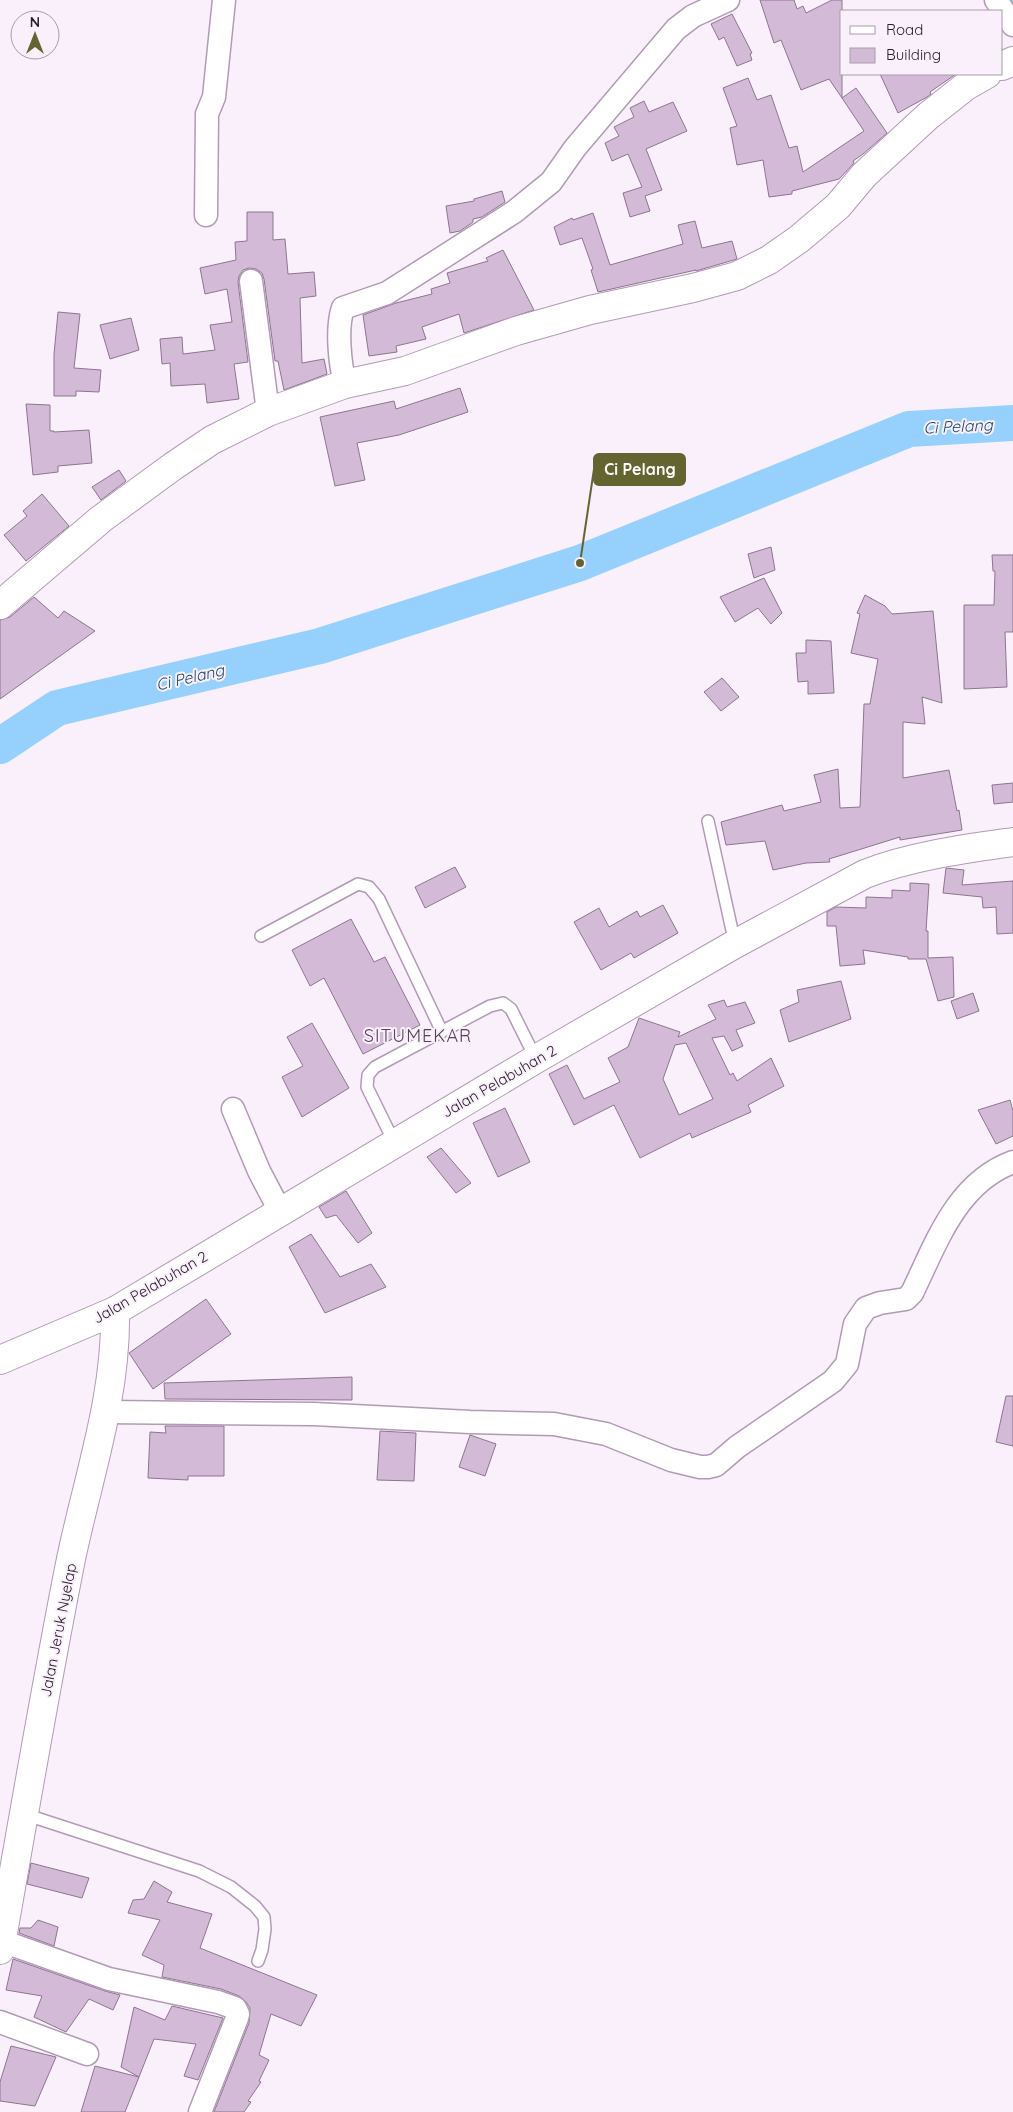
<svg xmlns="http://www.w3.org/2000/svg" width="1013" height="2112" font-family="Quicksand,sans-serif">
<style>
.lines{fill:none;stroke-linecap:round;stroke-linejoin:round}
.stream{stroke:#96d1fe;stroke-width:6}
.river{stroke:#96d1fe;stroke-width:36}
.building{fill:#d3bad7;stroke:#8d7590;fill-rule:evenodd}
.service-casing{stroke:#b29ab6;stroke-width:14}
.minor-casing{stroke:#b29ab6;stroke-width:25}
.tertiary-casing{stroke:#b29ab6;stroke-width:30}
.secondary-casing{stroke:#b29ab6;stroke-width:30}
.service{stroke:#fff;stroke-width:11}
.minor{stroke:#fff;stroke-width:22}
.tertiary{stroke:#fff;stroke-width:28}
.secondary{stroke:#fff;stroke-width:28}
.labels{text-anchor:middle;dominant-baseline:central;stroke-width:4;stroke-linejoin:round;paint-order:stroke}
.street-label{font-size:15px;fill:#2a202b;stroke:#faf0fb}
.water-label{font-size:16px;font-style:italic;fill:#1c4866;stroke:#faf0fb}
.quarter-label{font-size:18px;letter-spacing:1px;fill:#58425a;stroke:#faf0fb}
.leader{fill:none;stroke:#646431;stroke-width:2}
.callout-dot{fill:#646431;stroke:#faf0fb;stroke-width:2}
.callout{fill:#646431;stroke:#646431;stroke-width:2}
.callout-label{font-size:16px;text-anchor:middle;font-weight:bold;fill:#fff}
</style>
<rect width="100%" height="100%" fill="#faf0fb"/>
<g class="lines">
<!-- stream -->
<path class="stream" d="M 1012,0 L 1013,1"/>
<!-- river -->
<path class="river" d="M 0,746 L 57,708 L 320,646 L 580,563 L 909,429 L 1013,423"/>
</g>
<!-- building -->
<path class="building" d="M 760,0 L 794,0 L 797,9 L 803,6 L 806,13 L 832,0 L 842,0 L 842,98 L 829,79 L 801,90 L 781,40 L 774,43 Z
M 732,14 L 752,53 L 750,54 L 752,60 L 737,66 L 724,37 L 719,40 L 711,24 Z
M 880,74 L 956,74 L 930,92 L 931,94 L 927,97 L 898,113 Z
M 748,78 L 757,100 L 771,95 L 789,148 L 797,146 L 803,172 L 864,131 L 842,98 L 856,88 L 887,133 L 863,154 L 853,161 L 854,163 L 839,179 L 792,191 L 792,194 L 769,197 L 763,160 L 737,165 L 730,128 L 737,126 L 723,88 Z
M 644,101 L 649,112 L 673,102 L 687,131 L 646,149 L 662,190 L 645,196 L 650,211 L 630,217 L 623,193 L 642,187 L 628,154 L 612,161 L 605,143 L 619,136 L 614,127 L 634,117 L 630,108 Z
M 502,191 L 505,202 L 482,217 L 473,219 L 473,222 L 460,231 L 450,233 L 446,206 L 474,201 L 474,199 Z
M 247,212 L 273,212 L 273,240 L 285,239 L 288,274 L 314,272 L 316,296 L 300,298 L 302,363 L 324,359 L 327,374 L 284,390 L 278,361 L 275,361 L 264,279 L 262,273 L 256,269 L 249,268 L 243,270 L 239,276 L 238,282 L 248,362 L 234,364 L 239,399 L 207,403 L 205,384 L 171,386 L 170,363 L 162,364 L 160,339 L 182,337 L 183,354 L 215,350 L 210,325 L 232,322 L 227,289 L 205,294 L 200,268 L 236,260 L 235,242 L 247,241 Z
M 593,213 L 610,265 L 683,244 L 678,225 L 695,221 L 702,248 L 732,241 L 737,259 L 696,271 L 696,270 L 598,292 L 591,270 L 593,269 L 582,238 L 560,245 L 554,227 L 572,218 L 573,220 Z
M 503,250 L 534,310 L 464,333 L 459,314 L 422,327 L 426,339 L 396,346 L 397,352 L 369,356 L 363,315 L 396,303 L 432,294 L 431,289 L 450,283 L 447,273 L 488,261 L 486,258 Z
M 58,312 L 80,314 L 74,368 L 101,370 L 99,392 L 76,391 L 76,396 L 54,396 L 54,354 Z
M 131,318 L 139,350 L 110,359 L 100,325 Z
M 460,388 L 468,412 L 399,435 L 357,443 L 365,480 L 335,486 L 320,417 L 394,401 L 396,409 Z
M 26,404 L 50,405 L 50,431 L 54,431 L 54,432 L 89,430 L 92,463 L 58,466 L 58,472 L 33,475 Z
M 119,470 L 126,481 L 101,500 L 92,487 Z
M 42,494 L 69,526 L 26,561 L 4,535 L 27,516 L 23,511 Z
M 771,547 L 775,570 L 754,578 L 748,554 Z
M 992,555 L 1013,555 L 1013,632 L 1005,632 L 1007,687 L 964,689 L 964,605 L 994,605 L 995,571 L 993,571 Z
M 764,578 L 782,613 L 771,624 L 758,608 L 735,622 L 720,597 Z
M 865,595 L 885,606 L 892,614 L 933,611 L 942,703 L 922,697 L 925,724 L 903,722 L 903,778 L 949,770 L 957,811 L 959,810 L 962,830 L 900,840 L 900,837 L 829,859 L 830,862 L 806,863 L 773,870 L 765,841 L 726,845 L 721,822 L 782,805 L 784,811 L 821,802 L 814,775 L 838,769 L 840,808 L 860,807 L 864,704 L 870,704 L 878,659 L 851,653 L 860,614 L 857,613 Z
M 34,597 L 58,618 L 64,611 L 95,631 L 0,699 L 0,620 L 10,617 Z
M 806,640 L 831,641 L 834,693 L 808,694 L 808,681 L 798,682 L 796,653 L 806,653 Z
M 722,678 L 739,697 L 721,711 L 704,692 Z
M 1013,783 L 1013,802 L 994,804 L 992,785 Z
M 455,867 L 466,887 L 425,908 L 415,887 Z
M 946,868 L 964,870 L 962,885 L 1013,881 L 1013,933 L 997,934 L 996,907 L 983,908 L 982,897 L 943,893 Z
M 910,883 L 929,884 L 926,931 L 928,931 L 928,958 L 953,957 L 954,997 L 938,1001 L 926,959 L 908,959 L 908,957 L 863,950 L 865,964 L 840,966 L 836,926 L 827,926 L 827,912 L 836,907 L 866,908 L 866,897 L 892,898 L 892,890 L 910,891 Z
M 663,905 L 678,933 L 634,958 L 631,953 L 601,970 L 574,922 L 599,908 L 609,927 L 637,911 L 640,917 Z
M 351,919 L 374,962 L 385,957 L 420,1025 L 363,1054 L 324,978 L 310,986 L 292,950 Z
M 841,981 L 851,1019 L 789,1042 L 780,1010 L 799,1002 L 797,990 Z
M 973,993 L 979,1011 L 957,1019 L 951,1001 Z
M 724,1000 L 727,1007 L 745,1002 L 755,1023 L 736,1030 L 743,1046 L 732,1051 L 724,1036 L 712,1038 L 730,1075 L 733,1073 L 737,1081 L 771,1058 L 784,1086 L 748,1105 L 751,1112 L 692,1138 L 690,1133 L 640,1158 L 614,1105 L 574,1125 L 549,1074 L 567,1065 L 584,1099 L 620,1082 L 608,1058 L 628,1047 L 639,1018 L 680,1032 L 678,1037 L 716,1019 L 708,1005 ZM 686,1043 L 713,1099 L 679,1115 L 663,1079 L 675,1045 Z
M 312,1023 L 349,1088 L 302,1117 L 282,1077 L 303,1066 L 287,1037 Z
M 1010,1100 L 1013,1111 L 1013,1136 L 996,1144 L 978,1110 Z
M 505,1108 L 530,1162 L 498,1177 L 473,1123 Z
M 441,1148 L 471,1183 L 456,1193 L 427,1157 Z
M 346,1191 L 372,1233 L 358,1243 L 336,1215 L 326,1218 L 319,1207 Z
M 311,1234 L 340,1277 L 371,1264 L 386,1287 L 325,1313 L 289,1247 Z
M 206,1299 L 231,1334 L 153,1389 L 129,1353 Z
M 352,1377 L 352,1400 L 165,1399 L 164,1383 Z
M 1006,1396 L 1013,1396 L 1013,1446 L 996,1442 Z
M 165,1426 L 224,1426 L 224,1476 L 188,1476 L 188,1480 L 148,1478 L 150,1432 L 166,1433 Z
M 380,1431 L 416,1433 L 414,1481 L 377,1480 Z
M 470,1435 L 496,1444 L 485,1476 L 459,1467 Z
M 31,1863 L 89,1878 L 82,1898 L 27,1884 Z
M 154,1881 L 172,1892 L 167,1902 L 212,1914 L 200,1948 L 317,1995 L 301,2026 L 271,2014 L 259,2055 L 269,2060 L 259,2081 L 261,2082 L 248,2101 L 251,2102 L 244,2112 L 214,2112 L 249,2023 L 250,2008 L 246,2002 L 239,1996 L 221,1989 L 162,1977 L 164,1965 L 142,1955 L 160,1920 L 128,1913 L 133,1900 L 144,1899 Z
M 38,1920 L 58,1927 L 54,1946 L 19,1933 L 20,1928 L 31,1928 Z
M 13,1959 L 105,1991 L 120,1995 L 113,2010 L 89,1999 L 66,2032 L 34,2017 L 42,1996 L 6,1990 Z
M 172,2006 L 223,2018 L 198,2080 L 184,2076 L 196,2044 L 154,2039 L 139,2077 L 121,2067 L 134,2007 L 165,2020 Z
M 11,2046 L 56,2057 L 35,2106 L 0,2101 L 0,2082 Z
M 95,2066 L 139,2077 L 125,2112 L 81,2112 Z"/>
<g class="lines">
<defs>
<path id="service" d="M 708,821 L 735,944
M 261,936 L 358,884 L 369,887 L 379,899 L 442,1032
M 394,1142 L 367,1087 L 368,1075 L 375,1067 L 490,1006 L 503,1003 L 511,1009 L 536,1059
M 24,1814 L 199,1871 L 231,1887 L 255,1906 L 264,1917 L 265,1929 L 262,1950 L 258,1961"/>
<path id="minor" d="M 996,0 L 1013,25
M 206,215 L 207,114 L 214,97 L 224,0
M 251,281 L 268,412
M 345,384 C 340,364 336,328 343,308 L 387,293 L 514,212 L 551,182 L 575,148 L 676,29 L 693,16 L 728,0
M 233,1109 L 259,1171 L 280,1211
M 105,1412 L 314,1414 L 470,1422 L 554,1424 L 606,1434 L 671,1460 L 700,1467 L 708,1467 L 716,1465 L 737,1447 L 833,1381 L 847,1364 L 855,1324 L 866,1308 L 880,1303 L 906,1299 L 912,1293 C 936,1244 956,1183 1013,1162
M 2,1941 L 109,1979 L 218,2002 L 235,2008 L 238,2014 L 237,2018 L 200,2112
M 0,2022 L 87,2054"/>
<path id="tertiary" d="M 1002,66 L 1013,61
M 0,605 L 101,519 L 172,467 L 212,440 L 268,412 L 345,384 L 405,371 L 516,331 L 590,310 L 693,288 L 737,276 L 769,260 L 799,239 L 838,206 L 864,175 L 928,116 L 966,86 L 987,74
M 0,1950 C 23,1820 45,1689 71,1559 C 88,1477 117,1396 115,1311"/>
<path id="secondary" d="M 0,1360 L 115,1311 L 536,1059 L 735,944 L 865,874 C 911,856 964,849 1013,842"/>
</defs>
<!-- service casing -->
<use href="#service" class="service-casing"/>
<!-- minor casing -->
<use href="#minor" class="minor-casing"/>
<!-- tertiary casing -->
<use href="#tertiary" class="tertiary-casing"/>
<!-- secondary casing -->
<use href="#secondary" class="secondary-casing"/>
<!-- service -->
<use href="#service" class="service"/>
<!-- minor -->
<use href="#minor" class="minor"/>
<!-- tertiary -->
<use href="#tertiary" class="tertiary"/>
<!-- secondary -->
<use href="#secondary" class="secondary"/>
</g>
<g class="labels">
<!-- street labels -->
<g class="street-label">
<text transform="translate(499 1081) rotate(-30)">Jalan Pelabuhan 2</text>
<text transform="translate(150 1287) rotate(-30)">Jalan Pelabuhan 2</text>
<text transform="translate(58 1630) rotate(-79)">Jalan Jeruk Nyelap</text>
</g>
<!-- water labels -->
<g class="water-label">
<text transform="translate(958 426) rotate(-3)">Ci Pelang</text>
<text transform="translate(190 677) rotate(-13)">Ci Pelang</text>
</g>
<!-- quarter labels -->
<g class="quarter-label">
<text x="418" y="1035">SITUMEKAR</text>
</g>
</g>
<!-- callouts -->
<path class="leader" d="M580 563L594 469"/>
<circle class="callout-dot" cx="580" cy="563" r="5"/>
<rect class="callout" x="594" y="454" width="91" height="31" rx="5"/>
<g class="callout-label">
<text x="640" y="475">Ci Pelang</text>
</g>
<!-- legend -->
<rect x="840" y="10" width="162" height="65" fill="#faf0fb" stroke="#a79da8"/>
<rect x="850" y="26" width="25" height="8" fill="#ffffff" stroke="#a79da8"/>
<text x="886" y="35" font-size="15" fill="#2a202b">Road</text>
<rect x="850" y="48" width="25" height="15" fill="#d3bad7" stroke="#a79da8"/>
<text x="886" y="60" font-size="15" fill="#2a202b">Building</text>
<!-- north arrow -->
<g transform="translate(35 35)"><circle r="24" fill="#faf0fb" stroke="#a79da8"/>
<path d="M0-4L9 19L0 12L-9 19Z" fill="#646431"/>
<text y="-8" font-size="14" font-weight="bold" text-anchor="middle" fill="#2a202b">N</text>
</g>
</svg>
